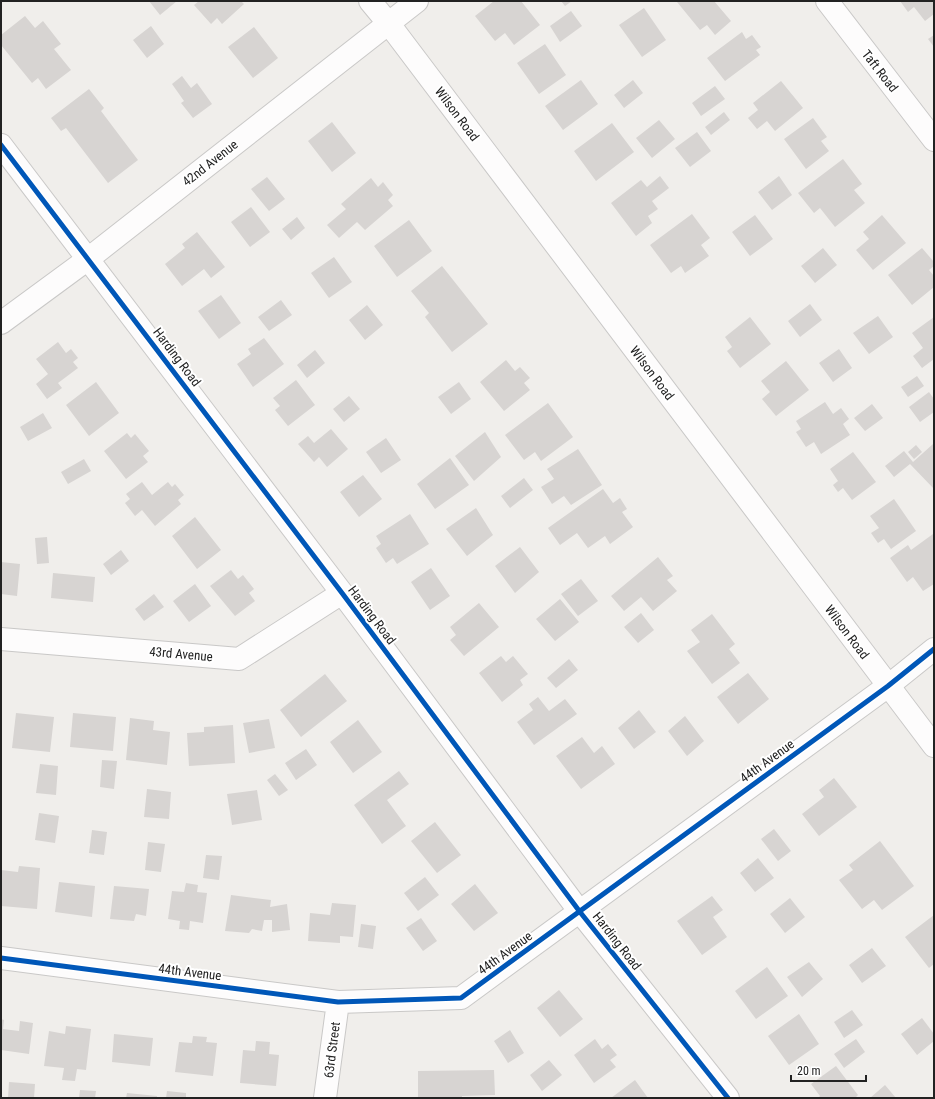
<svg xmlns="http://www.w3.org/2000/svg" width="935" height="1099" font-family="'Roboto Condensed',sans-serif">
<style>
.building{fill:#d7d4d2}
.lines{fill:none;stroke-linecap:round;stroke-linejoin:round}
.minor-casing{stroke:#c9c8c7;stroke-width:24}
.minor{stroke:#fdfcfc;stroke-width:22}
.cycleway-casing{stroke:#fff;stroke-width:8}
.cycleway{stroke:#0057b8;stroke-width:5}
.labels{text-anchor:middle;dominant-baseline:central;stroke-width:4;stroke-linejoin:round;paint-order:stroke}
.street-label{font-size:13px;fill:#222;stroke:#fff}
</style>
<rect width="100%" height="100%" fill="#f0eeeb"/>
<!-- building -->
<path class="building" d="M 149,1 L 177,1 L 160,15 Z
M 199,1 L 241,1 L 244,4 L 222,24 L 217,18 L 211,24 L 194,5 Z
M 494,1 L 521,1 L 540,25 L 514,45 L 505,33 L 495,41 L 475,16 Z
M 561,1 L 572,1 L 565,6 Z
M 678,1 L 714,1 L 731,21 L 715,35 L 707,25 L 700,30 L 677,2 Z
M 900,1 L 934,1 L 934,14 L 925,21 L 914,7 L 908,12 Z
M 644,8 L 666,40 L 642,57 L 619,25 Z
M 571,11 L 582,26 L 560,42 L 550,26 Z
M 25,16 L 35,28 L 43,21 L 61,44 L 54,49 L 71,70 L 46,89 L 38,78 L 32,83 L 1,45 L 1,35 Z
M 151,26 L 164,44 L 147,58 L 133,40 Z
M 254,27 L 278,58 L 253,78 L 228,47 Z
M 742,32 L 746,39 L 752,35 L 761,47 L 756,50 L 760,55 L 725,81 L 707,58 Z
M 934,35 L 934,47 L 928,39 Z
M 545,44 L 566,75 L 539,94 L 517,63 Z
M 182,76 L 191,88 L 197,83 L 212,104 L 193,118 L 181,103 L 184,101 L 172,84 Z
M 581,80 L 598,104 L 563,130 L 545,106 Z
M 633,80 L 643,93 L 624,108 L 614,95 Z
M 781,81 L 803,108 L 775,131 L 767,121 L 757,129 L 748,118 L 758,110 L 753,103 Z
M 715,86 L 725,99 L 701,116 L 692,103 Z
M 89,89 L 104,108 L 101,111 L 138,160 L 108,183 L 66,128 L 61,131 L 51,118 Z
M 724,112 L 730,120 L 711,135 L 705,127 Z
M 813,118 L 827,137 L 821,141 L 829,151 L 806,169 L 784,139 Z
M 659,120 L 675,139 L 652,158 L 636,138 Z
M 332,122 L 356,153 L 332,172 L 308,141 Z
M 612,123 L 634,152 L 596,181 L 574,151 Z
M 697,132 L 711,151 L 690,167 L 675,148 Z
M 843,159 L 862,184 L 854,190 L 865,203 L 835,227 L 820,208 L 814,213 L 798,193 Z
M 660,176 L 669,188 L 652,201 L 658,209 L 648,216 L 652,223 L 636,236 L 611,203 L 641,180 L 647,187 Z
M 779,176 L 792,195 L 772,210 L 758,192 Z
M 267,177 L 285,199 L 269,211 L 251,189 Z
M 371,178 L 378,187 L 383,182 L 393,195 L 388,200 L 393,206 L 365,230 L 357,222 L 339,238 L 327,225 L 346,209 L 341,204 Z
M 251,207 L 270,232 L 250,247 L 231,222 Z
M 692,214 L 710,238 L 701,245 L 709,256 L 685,273 L 681,266 L 671,273 L 650,245 Z
M 755,215 L 773,239 L 750,256 L 732,232 Z
M 882,215 L 906,243 L 873,270 L 856,250 L 869,239 L 863,232 Z
M 297,217 L 305,228 L 291,240 L 282,229 Z
M 409,220 L 432,251 L 397,277 L 374,246 Z
M 197,232 L 225,267 L 211,278 L 204,269 L 182,286 L 165,264 L 185,248 L 182,244 Z
M 823,248 L 837,265 L 815,283 L 801,266 Z
M 922,248 L 934,262 L 934,266 L 929,270 L 934,276 L 934,287 L 912,305 L 888,275 Z
M 334,257 L 352,282 L 329,298 L 311,273 Z
M 442,266 L 488,324 L 452,352 L 425,317 L 429,313 L 411,291 Z
M 221,295 L 241,323 L 219,339 L 198,311 Z
M 281,300 L 292,315 L 269,331 L 258,317 Z
M 810,304 L 822,320 L 800,337 L 788,321 Z
M 367,305 L 383,325 L 365,340 L 349,320 Z
M 878,316 L 893,337 L 869,354 L 853,333 Z
M 750,317 L 771,344 L 740,368 L 727,351 L 732,347 L 725,337 Z
M 934,317 L 934,359 L 922,368 L 913,356 L 923,348 L 912,333 Z
M 264,338 L 284,364 L 253,387 L 237,364 L 251,354 L 248,349 Z
M 58,342 L 66,353 L 71,349 L 78,358 L 73,362 L 78,368 L 58,383 L 62,388 L 47,399 L 36,384 L 48,374 L 36,359 Z
M 839,349 L 852,368 L 833,382 L 819,363 Z
M 315,350 L 325,363 L 307,378 L 297,365 Z
M 506,360 L 515,371 L 520,367 L 530,378 L 524,383 L 530,390 L 504,411 L 480,382 Z
M 786,361 L 809,390 L 776,416 L 762,399 L 770,392 L 761,381 Z
M 917,376 L 924,386 L 908,397 L 901,387 Z
M 296,380 L 315,405 L 288,426 L 275,410 L 280,406 L 273,398 Z
M 96,382 L 119,413 L 89,436 L 66,405 Z
M 459,382 L 471,399 L 451,414 L 438,397 Z
M 929,392 L 934,399 L 934,412 L 920,422 L 909,407 Z
M 349,396 L 360,409 L 344,422 L 333,409 Z
M 825,402 L 833,414 L 841,408 L 849,419 L 843,424 L 850,435 L 821,454 L 814,442 L 806,447 L 796,432 L 801,429 L 796,421 Z
M 548,403 L 573,437 L 541,461 L 535,452 L 524,460 L 505,435 Z
M 872,404 L 883,418 L 865,431 L 854,418 Z
M 43,413 L 52,428 L 28,441 L 20,427 Z
M 331,429 L 348,449 L 327,467 L 319,457 L 314,462 L 298,444 L 308,436 L 314,443 Z
M 485,432 L 501,457 L 474,481 L 455,456 Z
M 127,433 L 131,438 L 135,434 L 149,451 L 143,456 L 148,462 L 126,479 L 104,451 Z
M 386,438 L 401,460 L 381,473 L 366,452 Z
M 933,444 L 934,445 L 934,489 L 910,464 L 894,477 L 885,466 L 904,451 L 913,462 Z
M 916,445 L 922,452 L 914,459 L 908,452 Z
M 578,449 L 602,485 L 571,505 L 564,496 L 552,504 L 541,487 L 554,479 L 547,469 Z
M 853,452 L 876,482 L 852,500 L 843,488 L 838,492 L 833,485 L 838,481 L 830,469 Z
M 450,458 L 469,485 L 435,509 L 417,484 Z
M 84,459 L 91,471 L 68,484 L 61,472 Z
M 363,475 L 382,499 L 359,517 L 340,492 Z
M 524,478 L 533,490 L 510,508 L 501,496 Z
M 142,482 L 152,495 L 168,482 L 172,487 L 175,484 L 184,495 L 178,500 L 181,504 L 155,526 L 142,510 L 135,516 L 125,503 L 130,499 L 126,494 Z
M 603,489 L 613,503 L 620,498 L 627,509 L 622,512 L 633,527 L 610,544 L 605,536 L 588,548 L 577,533 L 560,545 L 548,528 Z
M 894,499 L 916,531 L 891,549 L 884,539 L 878,543 L 871,533 L 879,528 L 870,516 Z
M 476,508 L 493,535 L 467,556 L 446,529 Z
M 410,514 L 429,544 L 397,564 L 393,558 L 386,563 L 376,548 L 381,544 L 376,536 Z
M 195,517 L 221,550 L 197,569 L 172,536 Z
M 933,534 L 934,584 L 923,591 L 913,577 L 907,582 L 890,558 L 908,545 L 911,550 Z
M 47,537 L 49,563 L 37,564 L 35,538 Z
M 520,547 L 539,572 L 515,593 L 495,566 Z
M 121,550 L 129,561 L 111,575 L 103,564 Z
M 658,557 L 673,576 L 667,580 L 677,591 L 653,611 L 641,597 L 624,611 L 611,596 Z
M 1,562 L 20,564 L 17,596 L 1,594 Z
M 431,568 L 450,596 L 430,610 L 411,582 Z
M 231,570 L 238,579 L 243,575 L 254,589 L 249,593 L 255,601 L 235,616 L 210,586 Z
M 53,573 L 95,577 L 93,602 L 51,598 Z
M 581,579 L 598,601 L 578,616 L 561,594 Z
M 195,584 L 211,606 L 189,622 L 173,601 Z
M 154,594 L 164,607 L 144,621 L 135,609 Z
M 560,599 L 579,622 L 555,641 L 536,619 Z
M 479,603 L 499,627 L 464,656 L 450,640 L 456,635 L 450,627 Z
M 641,613 L 654,630 L 638,643 L 624,627 Z
M 712,614 L 735,644 L 729,649 L 740,663 L 712,684 L 687,651 L 700,642 L 691,630 Z
M 501,656 L 506,662 L 513,656 L 528,674 L 520,680 L 523,685 L 502,702 L 479,673 Z
M 569,659 L 578,670 L 556,688 L 547,678 Z
M 748,673 L 769,699 L 738,724 L 717,697 Z
M 325,674 L 347,701 L 301,737 L 280,710 Z
M 538,697 L 549,711 L 565,699 L 577,714 L 534,745 L 517,722 L 533,710 L 529,704 Z
M 639,710 L 656,732 L 634,749 L 618,728 Z
M 16,713 L 54,717 L 50,752 L 12,748 Z
M 73,713 L 116,717 L 113,751 L 70,747 Z
M 685,716 L 704,741 L 687,756 L 668,731 Z
M 130,718 L 154,721 L 153,730 L 170,732 L 167,765 L 126,760 Z
M 269,719 L 275,748 L 249,753 L 243,723 Z
M 358,720 L 382,752 L 353,773 L 330,742 Z
M 233,725 L 235,763 L 189,766 L 187,733 L 204,732 L 204,727 Z
M 582,737 L 594,753 L 602,746 L 615,764 L 581,789 L 556,756 Z
M 306,749 L 317,765 L 296,780 L 285,763 Z
M 102,760 L 117,761 L 114,789 L 100,787 Z
M 40,764 L 58,766 L 56,795 L 36,793 Z
M 399,771 L 409,784 L 387,800 L 406,826 L 382,844 L 354,805 Z
M 275,774 L 288,790 L 279,796 L 267,780 Z
M 834,778 L 857,807 L 819,836 L 802,814 L 824,797 L 819,790 Z
M 147,789 L 171,792 L 169,819 L 144,817 Z
M 257,790 L 262,820 L 232,825 L 227,794 Z
M 39,813 L 59,816 L 55,843 L 35,840 Z
M 435,822 L 461,855 L 437,873 L 411,841 Z
M 774,829 L 791,851 L 778,861 L 761,839 Z
M 92,830 L 107,832 L 104,855 L 89,853 Z
M 880,841 L 914,886 L 882,910 L 874,900 L 862,909 L 839,880 L 853,870 L 849,865 Z
M 148,842 L 165,844 L 161,872 L 145,870 Z
M 206,855 L 222,856 L 219,880 L 203,878 Z
M 758,858 L 774,878 L 755,892 L 740,873 Z
M 19,866 L 40,868 L 37,909 L 1,906 L 1,870 L 18,872 Z
M 425,877 L 439,895 L 418,911 L 404,893 Z
M 59,882 L 95,886 L 92,917 L 55,912 Z
M 186,883 L 198,885 L 197,892 L 207,893 L 203,923 L 190,921 L 189,930 L 179,929 L 180,921 L 168,919 L 172,891 L 184,892 Z
M 475,884 L 498,913 L 474,931 L 451,904 Z
M 114,886 L 149,889 L 146,916 L 136,914 L 134,921 L 110,919 Z
M 231,895 L 271,900 L 270,907 L 287,904 L 290,930 L 272,932 L 272,920 L 264,920 L 262,931 L 252,929 L 249,933 L 225,931 Z
M 712,896 L 723,910 L 713,917 L 727,937 L 702,955 L 677,921 Z
M 790,898 L 805,917 L 785,933 L 770,914 Z
M 332,903 L 356,905 L 353,937 L 340,936 L 340,943 L 308,941 L 310,913 L 330,915 Z
M 934,915 L 934,964 L 929,968 L 905,937 Z
M 421,918 L 437,941 L 423,951 L 406,928 Z
M 361,924 L 376,926 L 373,949 L 358,947 Z
M 872,948 L 886,966 L 862,983 L 849,965 Z
M 809,962 L 823,979 L 802,997 L 787,977 Z
M 767,967 L 788,996 L 756,1019 L 735,991 Z
M 559,990 L 583,1019 L 560,1037 L 537,1008 Z
M 852,1010 L 863,1025 L 844,1038 L 834,1022 Z
M 799,1014 L 819,1044 L 789,1065 L 768,1036 Z
M 922,1018 L 934,1034 L 934,1041 L 917,1055 L 901,1034 Z
M 1,1019 L 4,1020 L 3,1029 L 19,1031 L 20,1021 L 33,1023 L 29,1054 L 1,1050 Z
M 66,1026 L 91,1029 L 86,1070 L 77,1069 L 75,1081 L 62,1080 L 64,1068 L 44,1066 L 49,1031 L 65,1034 Z
M 510,1030 L 524,1053 L 508,1063 L 494,1041 Z
M 114,1034 L 153,1038 L 150,1066 L 112,1062 Z
M 193,1036 L 207,1037 L 206,1042 L 217,1043 L 213,1076 L 175,1072 L 179,1042 L 192,1043 Z
M 595,1039 L 602,1049 L 608,1044 L 617,1055 L 610,1060 L 616,1067 L 594,1083 L 574,1055 Z
M 856,1039 L 865,1052 L 844,1068 L 834,1054 Z
M 256,1041 L 270,1042 L 269,1054 L 279,1055 L 276,1086 L 240,1083 L 243,1050 L 255,1051 Z
M 549,1060 L 562,1075 L 542,1091 L 530,1075 Z
M 836,1066 L 858,1095 L 855,1098 L 818,1098 L 820,1096 L 811,1084 Z
M 494,1070 L 495,1095 L 462,1096 L 462,1098 L 418,1098 L 418,1071 Z
M 635,1080 L 648,1098 L 611,1098 Z
M 9,1082 L 35,1084 L 34,1098 L 8,1098 Z
M 885,1085 L 896,1098 L 870,1098 Z
M 80,1090 L 96,1091 L 95,1098 L 79,1098 Z
M 167,1091 L 186,1093 L 186,1098 L 166,1098 Z
M 127,1093 L 157,1096 L 157,1098 L 126,1098 Z"/>
<g class="lines">
<defs>
<path id="minor" d="M 370,1 L 389,24 L 934,746
M 827,1 L 934,140
M 1,145 L 342,593 L 580,912 L 728,1098
M 1,323 L 88,259 L 417,1
M 1,639 L 239,659 L 342,593
M 1,958 L 338,1002 L 461,998 L 888,686 L 934,649
M 325,1098 L 338,1002"/>
</defs>
<!-- minor casing -->
<use href="#minor" class="minor-casing"/>
<!-- minor -->
<use href="#minor" class="minor"/>
<defs>
<path id="cycleway" d="M 1,145 L 342,593 L 580,912 L 728,1098
M 1,958 L 338,1002 L 461,998 L 888,686 L 934,649"/>
</defs>
<!-- cycleway casing -->
<use href="#cycleway" class="cycleway-casing"/>
<!-- cycleway -->
<use href="#cycleway" class="cycleway"/>
</g>
<g class="labels">
<!-- street labels -->
<g class="street-label">
<text transform="translate(880 71) rotate(52)">Taft Road</text>
<text transform="translate(457 114) rotate(53)">Wilson Road</text>
<text transform="translate(210 163) rotate(-38)">42nd Avenue</text>
<text transform="translate(177 357) rotate(53)">Harding Road</text>
<text transform="translate(652 373) rotate(53)">Wilson Road</text>
<text transform="translate(372 615) rotate(53)">Harding Road</text>
<text transform="translate(847 632) rotate(53)">Wilson Road</text>
<text transform="translate(181 654) rotate(5)">43rd Avenue</text>
<text transform="translate(767 761) rotate(-36)">44th Avenue</text>
<text transform="translate(617 941) rotate(52)">Harding Road</text>
<text transform="translate(505 953) rotate(-36)">44th Avenue</text>
<text transform="translate(190 972) rotate(7)">44th Avenue</text>
<text transform="translate(332 1050) rotate(-83)">63rd Street</text>
</g>
</g>
<!-- border -->
<rect width="935" height="1099" fill="none" stroke="#222222" stroke-width="4"/>
<!-- scale -->
<path d="M791 1075v6h75v-6" fill="none" stroke="#222222" stroke-width="2"/>
<text x="797" y="1075" font-size="12" fill="#222222" stroke="#ffffff" stroke-width="3" paint-order="stroke">20 m</text>
</svg>
